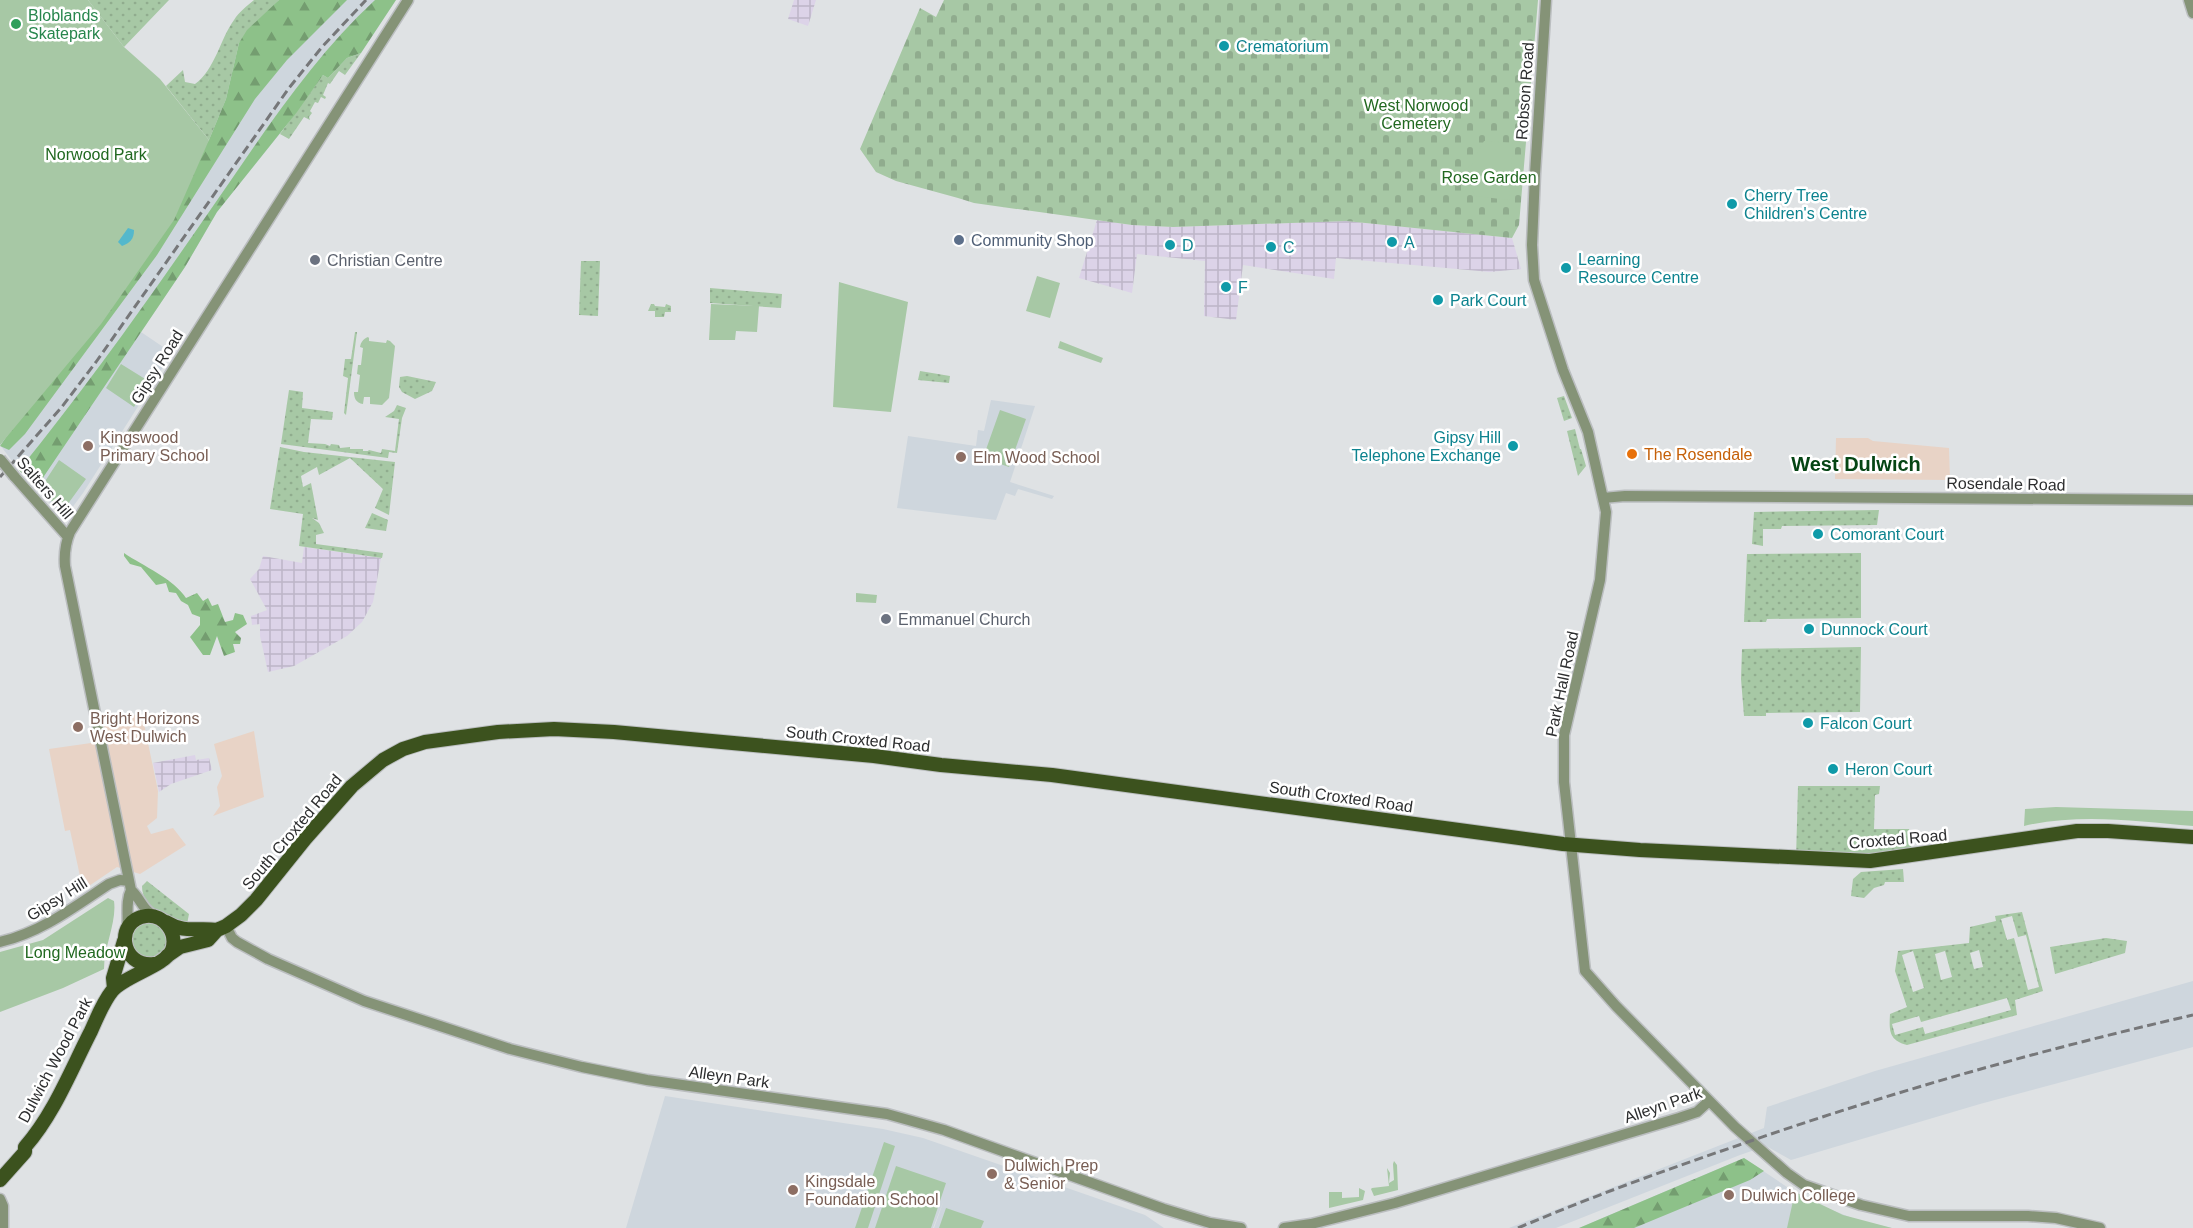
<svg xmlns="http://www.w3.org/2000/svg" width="2193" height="1228" font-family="Helvetica,sans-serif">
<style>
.commercial{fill:#e8d3c6}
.industrial{fill:url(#industrial-grid)}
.built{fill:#ced6dd}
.grass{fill:url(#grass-dots);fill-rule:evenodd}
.forest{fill:url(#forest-firs)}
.cemetery{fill:url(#cemetery-stones)}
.green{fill:#a7c8a5}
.water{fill:#54b8cc}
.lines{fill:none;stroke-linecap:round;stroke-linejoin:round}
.minor-casing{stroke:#bbbec0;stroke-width:13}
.major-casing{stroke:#bbbec0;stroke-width:16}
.minor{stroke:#859377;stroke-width:10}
.major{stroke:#3c521e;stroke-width:14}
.rail{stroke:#767779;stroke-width:3;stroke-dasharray:9 4.5;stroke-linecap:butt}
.minor-bridge-casing{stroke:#bbbec0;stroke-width:13;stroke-linecap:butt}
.minor-bridge{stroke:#859377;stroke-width:10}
.leisure-dot{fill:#2e9e5b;stroke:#fff;stroke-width:2}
.culture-dot{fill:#0f9aa8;stroke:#fff;stroke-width:2}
.service-dot{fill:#5c6f8a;stroke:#fff;stroke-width:2}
.worship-dot{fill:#6b7280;stroke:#fff;stroke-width:2}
.education-dot{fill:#8d6e63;stroke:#fff;stroke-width:2}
.food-dot{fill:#e8710a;stroke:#fff;stroke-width:2}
.labels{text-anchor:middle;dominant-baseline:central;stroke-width:5;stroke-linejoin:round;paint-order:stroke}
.leisure-label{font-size:16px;fill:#27864d;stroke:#fff;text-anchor:start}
.culture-label{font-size:16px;fill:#0d838f;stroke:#fff;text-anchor:start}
.street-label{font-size:16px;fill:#2d2e2f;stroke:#fff}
.park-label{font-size:16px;fill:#216820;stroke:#fff}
.service-label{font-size:16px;fill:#4e5e75;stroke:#fff;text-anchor:start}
.worship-label{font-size:16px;fill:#5b616d;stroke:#fff;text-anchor:start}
.education-label{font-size:16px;fill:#785e54;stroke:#fff;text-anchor:start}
.food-label{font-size:16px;fill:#c56008;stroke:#fff;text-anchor:start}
.quarter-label{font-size:20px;font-weight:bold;fill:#054514;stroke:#fff}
</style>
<defs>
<pattern id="industrial-grid" width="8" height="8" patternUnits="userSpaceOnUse" patternTransform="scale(1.5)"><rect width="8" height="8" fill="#dcd3e8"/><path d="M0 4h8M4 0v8" fill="none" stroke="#bdb5c7"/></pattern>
<pattern id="grass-dots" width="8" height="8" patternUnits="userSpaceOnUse" patternTransform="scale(1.5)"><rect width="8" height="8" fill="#a7c8a5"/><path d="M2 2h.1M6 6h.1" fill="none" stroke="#90ac8e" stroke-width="1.8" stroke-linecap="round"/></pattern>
<pattern id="forest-firs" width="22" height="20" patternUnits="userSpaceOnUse" patternTransform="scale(1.5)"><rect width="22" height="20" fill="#8dc189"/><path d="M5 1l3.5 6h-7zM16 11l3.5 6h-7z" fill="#749d70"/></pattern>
<pattern id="cemetery-stones" width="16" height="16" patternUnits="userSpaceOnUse" patternTransform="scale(1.5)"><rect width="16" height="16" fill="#a7c8a5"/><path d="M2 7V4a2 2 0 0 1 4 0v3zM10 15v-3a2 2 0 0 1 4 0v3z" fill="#90ac8e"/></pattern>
</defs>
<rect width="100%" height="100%" fill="#dfe2e4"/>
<!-- commercial -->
<path class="commercial" d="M 1836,438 L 1868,438 L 1873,441 L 1949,448 L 1950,480 L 1835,479 Z
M 142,714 L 158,791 L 157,818 L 147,826 L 151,834 L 173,828 L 186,845 L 140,874 L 117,867 L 83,890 L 70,830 L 65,831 L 49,749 L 91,743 L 100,721 Z
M 254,731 L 264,797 L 213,816 L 220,806 L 217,787 L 222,776 L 214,744 Z"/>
<!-- industrial -->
<path class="industrial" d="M 794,0 L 816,0 L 808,26 L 788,19 Z
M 1097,220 L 1132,225 L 1173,227 L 1346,221 L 1512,238 L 1521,269 L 1490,272 L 1336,258 L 1334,279 L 1243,265 L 1236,320 L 1204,316 L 1205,261 L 1137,254 L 1132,293 L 1079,278 Z
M 304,547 L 381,558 L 373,602 L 362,622 L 347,636 L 294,666 L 268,672 L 260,636 L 260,624 L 252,625 L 251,616 L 267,610 L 250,579 L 259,569 L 263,556 L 302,563 Z
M 195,755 L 196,760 L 209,758 L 212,770 L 171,784 L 159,792 L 153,763 Z"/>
<!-- built -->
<path class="built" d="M 279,0 L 396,0 L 361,53 L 347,58 L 328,78 L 323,75 L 297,112 L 217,212 L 185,267 L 141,332 L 172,353 L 83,493 L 66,516 L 62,516 L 19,470 L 0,445 L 209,140 L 226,99 L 239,43 Z
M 991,400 L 1035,406 L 1010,482 L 1054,496 L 1052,499 L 1018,489 L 1015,496 L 1006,493 L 996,520 L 897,508 L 908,436 L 976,446 L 978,430 L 984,431 Z
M 2193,981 L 2193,1047 L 1980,1104 L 1791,1160 L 1766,1146 L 1740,1155 L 1556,1228 L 1509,1228 L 1764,1128 L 1767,1107 L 1875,1071 Z
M 665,1096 L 883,1129 L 923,1138 L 1145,1215 L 1164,1228 L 934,1228 L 944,1200 L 933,1228 L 626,1228 Z
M 1744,1158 L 1793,1191 L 1822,1206 L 1857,1220 L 1892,1228 L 1579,1228 Z"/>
<!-- grass -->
<path class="grass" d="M 88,0 L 169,0 L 124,47 Z
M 254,0 L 279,0 L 239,43 L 226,99 L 209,140 L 166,86 L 183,70 L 185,82 L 195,84 C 215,70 220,39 234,20 C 239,12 247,6 254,0 Z
M 361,53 L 345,75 L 339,71 L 330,84 L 328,83 L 323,95 L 326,97 L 325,99 L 321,97 L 318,103 L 315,102 L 310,111 L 312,113 L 309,117 L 310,120 L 304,117 L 289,139 L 280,134 L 323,75 L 328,78 L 347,58 Z
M 581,261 L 600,261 L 598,316 L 579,315 Z
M 710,288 L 782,294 L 781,308 L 710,303 Z
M 651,304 L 654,304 L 655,306 L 665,307 L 666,304 L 671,306 L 671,312 L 665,312 L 664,317 L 655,317 L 655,311 L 648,311 Z
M 355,332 L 357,332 L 346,415 L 344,413 L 348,378 L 343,376 L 345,359 L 351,359 Z
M 920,371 L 950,376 L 949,383 L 918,380 Z
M 407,376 L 436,382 L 432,391 L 415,399 L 402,392 L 399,387 L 400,377 Z
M 289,390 L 303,392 L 302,408 L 333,412 L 332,420 L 311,419 L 308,443 L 325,444 L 330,446 L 331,444 L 339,445 L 340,448 L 350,447 L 350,449 L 363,449 L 363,451 L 368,451 L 369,450 L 381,453 L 382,449 L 395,451 L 399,419 L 385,417 L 394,411 L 397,405 L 406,408 L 402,418 L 397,453 L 389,452 L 388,458 L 281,444 Z
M 1564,396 L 1572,418 L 1564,421 L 1557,398 Z
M 1575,429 L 1580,449 L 1581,449 L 1586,466 L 1578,476 L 1567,431 Z
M 280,447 L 304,452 L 395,462 L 389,515 L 375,508 L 383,489 L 350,458 L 319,475 L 317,467 L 301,476 L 303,487 L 311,483 L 318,520 L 312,518 L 319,523 L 324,533 L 316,535 L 316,544 L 383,553 L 382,558 L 299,546 L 303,514 L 270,509 Z
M 1879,510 L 1877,525 L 1782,526 L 1781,529 L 1763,529 L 1763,546 L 1752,544 L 1754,512 Z
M 372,513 L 388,520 L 386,531 L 365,528 Z
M 1861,553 L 1861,618 L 1767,619 L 1766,622 L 1744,622 L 1747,554 Z
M 1861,647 L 1860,712 L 1766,713 L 1766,716 L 1744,716 L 1741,679 L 1742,649 Z
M 1798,786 L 1880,786 L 1879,794 L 1875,795 L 1874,829 L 1909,829 L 1912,852 L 1796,859 Z
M 1903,869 L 1904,882 L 1885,882 L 1884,885 L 1874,888 L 1864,898 L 1851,896 L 1853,879 L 1861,872 Z
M 147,881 L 189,914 L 187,924 C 168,919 142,909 142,886 Z
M 2022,912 L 2043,991 L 2015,1000 L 2017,1015 L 1907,1045 C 1889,1040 1889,1031 1890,1014 L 1907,1007 L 1895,971 L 1898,951 L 1969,943 L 1970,927 L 1996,921 L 1995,916 ZM 2012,916 L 2018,937 L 2026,935 L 2039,987 L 2028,990 L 2014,938 L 2007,940 L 2001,919 ZM 1979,950 L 1983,967 L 1974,969 L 1970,953 ZM 1913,951 L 1924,988 L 1913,992 L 1902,955 ZM 1945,951 L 1952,977 L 1941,980 L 1935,954 ZM 2007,998 L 2011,1010 L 1925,1034 L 1923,1027 L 1895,1035 L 1892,1024 L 1919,1016 L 1921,1022 Z
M131 940a18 18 0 1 1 36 0a18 18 0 1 1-36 0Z
M 2106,938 L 2127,941 L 2125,953 L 2055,974 L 2050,947 Z"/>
<!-- forest -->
<path class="forest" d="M 279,0 L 347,0 L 287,60 L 255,99 L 157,255 L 25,434 L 9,450 L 0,446 L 209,140 L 226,99 L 239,43 L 247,30 Z
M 375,0 L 396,0 L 361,53 L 347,58 L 328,78 L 323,75 L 297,112 L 217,212 L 185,267 L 36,488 L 19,470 C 84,390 144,306 202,222 C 256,145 306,64 375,0 Z
M 124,553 C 143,566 174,579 186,598 L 197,593 L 203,601 L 208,598 L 212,606 L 218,604 L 225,622 L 233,620 L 235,613 L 243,615 L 247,624 L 235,632 L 241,638 L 240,644 L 233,644 L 235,652 L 224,656 L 217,636 L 210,655 L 203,655 L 190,637 L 200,625 L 200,617 L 192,614 L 188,605 L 181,601 L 176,593 L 169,592 L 166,583 L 156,585 L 141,567 L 130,564 L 124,556 Z
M 1744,1158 L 1764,1171 L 1750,1180 L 1634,1228 L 1579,1228 Z"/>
<!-- cemetery -->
<path class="cemetery" d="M 944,0 L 1538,0 L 1519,225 L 1512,238 L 1346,221 L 1173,227 L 1132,225 L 974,203 L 958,198 L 896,181 L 876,172 L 860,149 L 920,8 L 936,17 Z"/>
<!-- green -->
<path class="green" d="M 0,0 L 88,0 L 124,47 L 160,79 L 209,140 L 174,220 L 101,324 L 0,445 Z
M 1484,141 L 1513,143 L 1509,200 L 1475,196 L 1464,170 L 1477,161 L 1477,154 Z
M 1037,276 L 1060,283 L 1050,318 L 1026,311 Z
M 839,282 L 908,302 L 891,412 L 833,407 Z
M 711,304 L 759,306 L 757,332 L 736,331 L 735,340 L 709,340 Z
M 368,337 L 369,338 L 369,341 L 386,343 L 387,340 L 390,341 L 395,346 L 389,398 L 382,405 L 370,404 L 370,397 L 364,397 L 363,404 C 356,403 354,398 354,392 L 358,392 L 360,375 L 357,374 L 358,365 L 361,365 L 363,348 L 360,347 C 361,342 363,339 368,337 Z
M 1060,341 L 1103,358 L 1101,363 L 1058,348 Z
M 121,364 L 150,382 L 134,407 L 106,388 Z
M 1000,410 L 1026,419 L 1009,467 L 983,458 Z
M 59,460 L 86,479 L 62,512 L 40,489 Z
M 856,593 L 877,595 L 876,603 L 856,602 Z
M 2056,807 L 2193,811 L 2193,826 C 2137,821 2079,813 2024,826 L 2025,809 Z
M 108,898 L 114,901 C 117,922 104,946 104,969 L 63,988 L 0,1012 L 0,952 L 43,940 Z
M 884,1142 L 895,1146 L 868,1228 L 855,1228 Z
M 1394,1161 L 1397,1165 L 1398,1190 L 1374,1196 L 1371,1189 L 1372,1188 L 1389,1186 L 1387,1168 L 1390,1173 L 1389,1183 L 1394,1180 L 1393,1164 Z
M 896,1166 L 946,1183 L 931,1228 L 875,1228 Z
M 1359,1188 L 1365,1191 L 1363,1200 L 1329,1208 L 1329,1192 L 1342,1192 L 1342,1198 L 1359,1197 Z
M 1795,1192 L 1843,1215 L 1892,1228 L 1787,1228 Z
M 946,1208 L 984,1221 L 981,1228 L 939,1228 Z"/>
<!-- water -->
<path class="water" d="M 128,228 L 134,230 C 134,239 130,243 122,246 L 118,242 Z"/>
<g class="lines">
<defs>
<path id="minor" d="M 1546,0 L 1535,174 L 1532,245 L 1534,280 L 1563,370 L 1588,432 L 1606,512 L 1600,580 L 1564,735 L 1564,782 L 1585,971 L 1616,1006 L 1735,1127 L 1787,1173 L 1804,1185 L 1861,1205 L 1909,1216 L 2028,1216 L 2056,1218 L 2100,1228
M 2189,0 L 2193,13
M 14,476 L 68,537
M 1603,498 L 1625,496 L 2193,500
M 156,917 C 143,911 141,899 131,890 L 65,566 C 64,553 65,544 70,532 L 408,0
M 226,926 L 232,938 L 237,942 L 268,959 L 364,1001 L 510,1049 L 582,1067 L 647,1080 L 887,1114 L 944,1130 L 1164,1209 L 1210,1223 L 1241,1228
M 127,931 C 129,917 125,902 131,890
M 0,942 C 42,932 74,907 109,884 L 120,880 L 129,881
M 0,1199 L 3,1206 L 3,1228
M 1284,1228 L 1311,1224 L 1395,1203 L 1679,1118 L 1697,1112 L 1709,1101"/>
<path id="major" d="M 166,922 C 186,934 196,927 217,930
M 167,956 L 180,947 L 208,940 L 217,930 L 226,926 L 241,915 L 256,900 L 305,839 L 352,786 L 383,760 L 403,749 L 425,742 L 498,732 L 554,729 L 614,732 L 874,756 L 941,765 L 1052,775 L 1563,844 L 1640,850 L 1870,861 L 2077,831 L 2108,831 L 2193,837
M 114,988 L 113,978 L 124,941
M 0,1180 L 25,1152 L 25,1147 C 54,1114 71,1070 91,1031 C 97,1018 103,1002 112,991 C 124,976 165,966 172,950 C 178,933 164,914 146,916 C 114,920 120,968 154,964"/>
</defs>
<!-- minor casing -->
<use href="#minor" class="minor-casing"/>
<!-- major casing -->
<use href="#major" class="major-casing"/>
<!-- minor -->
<use href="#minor" class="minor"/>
<!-- major -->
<use href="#major" class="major"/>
<!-- rail -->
<path class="rail" d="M 0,477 L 61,408 L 96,362 L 289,88 L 322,47 L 366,0
M 1518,1228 C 1591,1197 1665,1170 1739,1145 C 1888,1093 2040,1050 2193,1015"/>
<defs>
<path id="minor-bridge" d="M 0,459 L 14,476"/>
</defs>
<!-- minor-bridge casing -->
<use href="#minor-bridge" class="minor-bridge-casing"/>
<!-- minor-bridge -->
<use href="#minor-bridge" class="minor-bridge"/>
</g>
<!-- markers -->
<circle class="leisure-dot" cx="16" cy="24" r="6"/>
<g class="culture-dot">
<circle cx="1224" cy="46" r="6"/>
<circle cx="1732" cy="204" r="6"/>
<circle cx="1392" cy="242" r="6"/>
<circle cx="1170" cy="245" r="6"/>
<circle cx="1271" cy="247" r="6"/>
<circle cx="1566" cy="268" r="6"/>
<circle cx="1226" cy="287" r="6"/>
<circle cx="1438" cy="300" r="6"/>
<circle cx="1513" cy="446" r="6"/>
<circle cx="1818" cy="534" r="6"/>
<circle cx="1809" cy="629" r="6"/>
<circle cx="1808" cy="723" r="6"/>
<circle cx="1833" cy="769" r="6"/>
</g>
<circle class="service-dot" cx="959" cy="240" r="6"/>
<g class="worship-dot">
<circle cx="315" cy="260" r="6"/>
<circle cx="886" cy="619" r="6"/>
</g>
<g class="education-dot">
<circle cx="88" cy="446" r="6"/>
<circle cx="961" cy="457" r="6"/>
<circle cx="78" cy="727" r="6"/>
<circle cx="992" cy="1174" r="6"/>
<circle cx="793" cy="1190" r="6"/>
<circle cx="1729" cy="1195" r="6"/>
</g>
<circle class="food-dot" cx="1632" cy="454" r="6"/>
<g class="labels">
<!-- leisure labels -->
<g class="leisure-label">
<text x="28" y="15">Bloblands<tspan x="28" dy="18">Skatepark</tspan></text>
</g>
<!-- culture labels -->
<g class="culture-label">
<text x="1236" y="46">Crematorium</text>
<text x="1744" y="195">Cherry Tree<tspan x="1744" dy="18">Children's Centre</tspan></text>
<text x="1404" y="242">A</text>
<text x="1182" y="245">D</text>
<text x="1283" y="247">C</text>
<text x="1578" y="259">Learning<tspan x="1578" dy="18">Resource Centre</tspan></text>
<text x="1238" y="287">F</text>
<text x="1450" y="300">Park Court</text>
<text x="1501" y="437" text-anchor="end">Gipsy Hill<tspan x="1501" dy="18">Telephone Exchange</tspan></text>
<text x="1830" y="534">Comorant Court</text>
<text x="1821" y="629">Dunnock Court</text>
<text x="1820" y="723">Falcon Court</text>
<text x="1845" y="769">Heron Court</text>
</g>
<!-- street labels -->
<g class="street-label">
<text transform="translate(1525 91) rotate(-86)">Robson Road</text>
<text transform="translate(157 367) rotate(-58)">Gipsy Road</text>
<text transform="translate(2006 484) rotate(1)">Rosendale Road</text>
<text transform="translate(45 488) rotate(49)">Salters Hill</text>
<text transform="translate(1562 684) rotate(-78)">Park Hall Road</text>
<text transform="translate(858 739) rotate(6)">South Croxted Road</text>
<text transform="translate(1341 797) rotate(8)">South Croxted Road</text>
<text transform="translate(292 832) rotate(-50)">South Croxted Road</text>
<text transform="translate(1898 839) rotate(-5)">Croxted Road</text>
<text transform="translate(57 899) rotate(-32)">Gipsy Hill</text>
<text transform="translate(55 1060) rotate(-62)">Dulwich Wood Park</text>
<text transform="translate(729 1077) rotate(8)">Alleyn Park</text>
<text transform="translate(1663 1105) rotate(-19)">Alleyn Park</text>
</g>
<!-- park labels -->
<g class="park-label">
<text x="1416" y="105">West Norwood<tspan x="1416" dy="18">Cemetery</tspan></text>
<text x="96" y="154">Norwood Park</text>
<text x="1489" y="177">Rose Garden</text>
<text x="75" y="952">Long Meadow</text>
</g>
<!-- service labels -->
<g class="service-label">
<text x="971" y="240">Community Shop</text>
</g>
<!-- worship labels -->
<g class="worship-label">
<text x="327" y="260">Christian Centre</text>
<text x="898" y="619">Emmanuel Church</text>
</g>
<!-- education labels -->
<g class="education-label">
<text x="100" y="437">Kingswood<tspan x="100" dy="18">Primary School</tspan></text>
<text x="973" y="457">Elm Wood School</text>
<text x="90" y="718">Bright Horizons<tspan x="90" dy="18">West Dulwich</tspan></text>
<text x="1004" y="1165">Dulwich Prep<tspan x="1004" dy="18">&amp; Senior</tspan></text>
<text x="805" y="1181">Kingsdale<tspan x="805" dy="18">Foundation School</tspan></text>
<text x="1741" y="1195">Dulwich College</text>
</g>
<!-- food labels -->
<g class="food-label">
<text x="1644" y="454">The Rosendale</text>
</g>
<!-- quarter labels -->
<g class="quarter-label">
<text x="1856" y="464">West Dulwich</text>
</g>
</g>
</svg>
